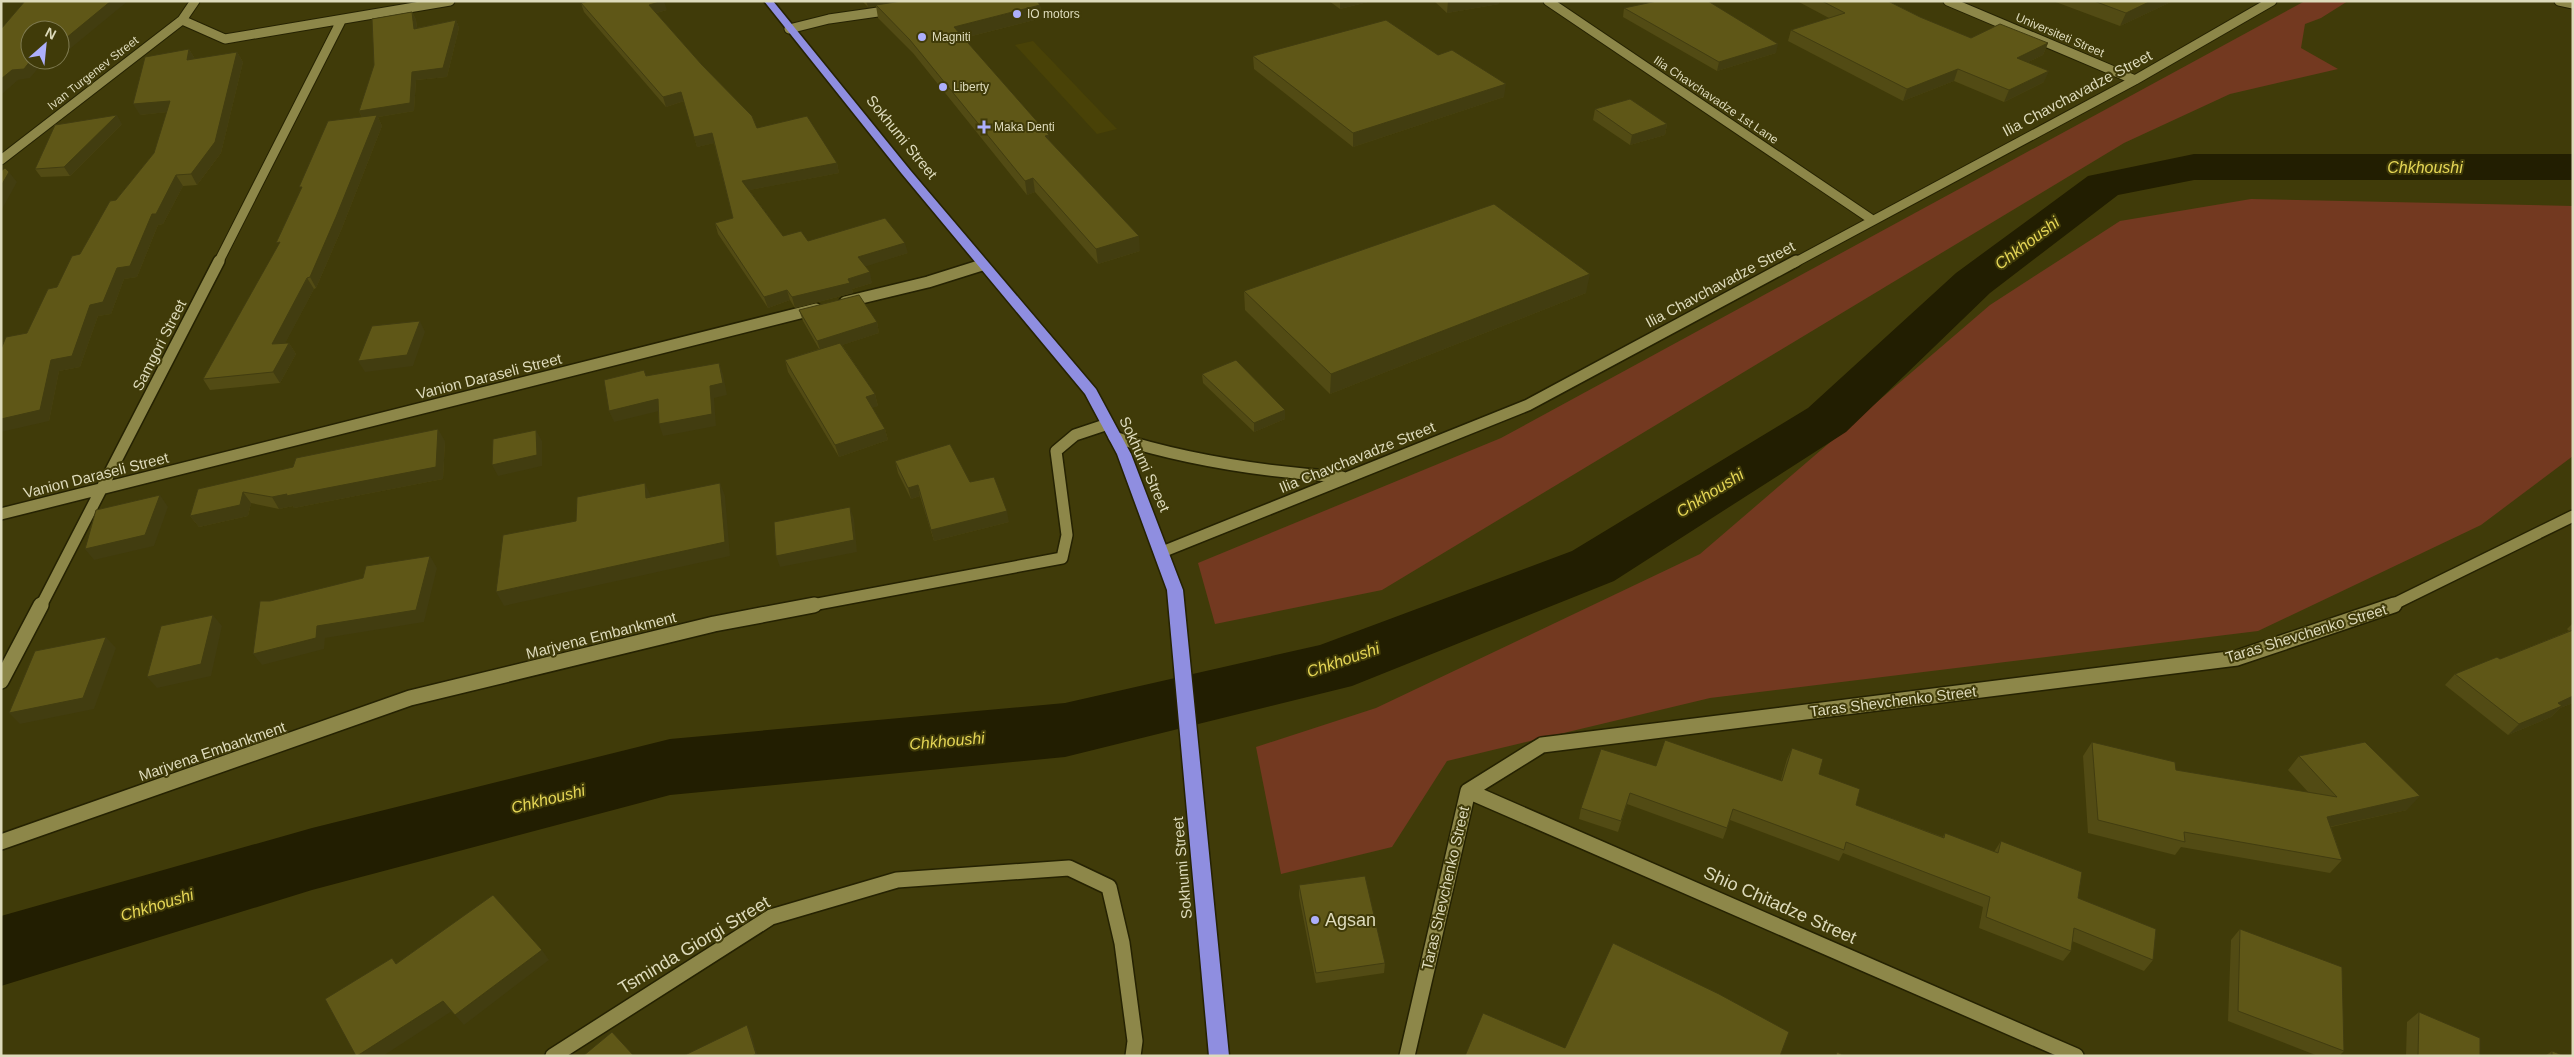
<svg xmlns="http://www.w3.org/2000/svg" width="2574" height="1057" font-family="Arial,sans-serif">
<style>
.built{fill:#494207}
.green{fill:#733920}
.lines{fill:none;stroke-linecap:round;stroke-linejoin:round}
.river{fill:#221e01;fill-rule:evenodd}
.minor-far2-casing{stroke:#252202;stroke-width:11}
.minor-far1-casing{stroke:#252202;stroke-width:14}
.minor-casing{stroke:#252202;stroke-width:18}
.highway-casing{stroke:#252202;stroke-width:3}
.minor-far2{stroke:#8d8749;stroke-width:9}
.minor-far1{stroke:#8d8749;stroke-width:11}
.minor{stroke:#8d8749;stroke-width:15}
.highway{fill:#8f8ee0;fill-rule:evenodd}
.wall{fill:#524b14}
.shaded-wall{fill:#423d10}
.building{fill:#5f5717;stroke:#423d10}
.poi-dot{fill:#adaffb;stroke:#403b09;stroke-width:2}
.labels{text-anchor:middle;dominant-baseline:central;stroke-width:4;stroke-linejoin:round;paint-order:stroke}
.far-poi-label{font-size:12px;fill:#dedbbc;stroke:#403b09;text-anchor:start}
.far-street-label{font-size:12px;fill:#dedbbc;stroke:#403b09}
.street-label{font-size:15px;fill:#dedbbc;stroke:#403b09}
.water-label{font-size:16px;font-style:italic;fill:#e5d656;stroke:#403b09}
.near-street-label{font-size:18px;fill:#dedbbc;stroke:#403b09}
.near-poi-label{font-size:18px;fill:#dedbbc;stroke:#403b09;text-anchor:start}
</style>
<rect width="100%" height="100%" fill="#403b09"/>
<!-- built -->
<path class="built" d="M 1033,41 L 1117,129 L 1097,134 L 1015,45 Z"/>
<!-- green -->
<path class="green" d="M 2305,1 L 2348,1 L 2321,18 L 2305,24 L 2301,48 L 2338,69 L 2230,94 L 2124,143 L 1382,590 L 1215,624 L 1198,563 L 1501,438 Z
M 2251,199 L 2573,206 L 2573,456 L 2481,525 L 2258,631 L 1710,698 L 1447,761 L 1392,847 L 1281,874 L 1256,747 L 1376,708 L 1700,554 L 1990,305 L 2120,221 Z"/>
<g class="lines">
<!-- river -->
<path class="river" d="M 2194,154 L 2573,154 L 2573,180 L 2194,180 L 2118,195 L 1990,293 L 1846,432 L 1614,581 L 1352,686 L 1065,757 L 670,795 L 312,890 L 1,986 L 1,916 L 312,828 L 670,739 L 1065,703 L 1320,645 L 1572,551 L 1808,408 L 1956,273 L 2088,176 Z"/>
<defs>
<path id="minor-far2" d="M 1548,1 L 1871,219
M 1948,1 L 2135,80
M 2559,1 L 2573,4
M 182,20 L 225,39 L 450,1
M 789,29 L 829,19 L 892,10
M 1,160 L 182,20 L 195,1
M 218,263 L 341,21
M 1794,263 L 2135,80 L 2272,1"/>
<path id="minor-far1" d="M 845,302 L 928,282 L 982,265
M 1114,437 C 1189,461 1264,472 1342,477
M 1,514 L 816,309
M 1162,552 L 1528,405 L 1796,261
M 41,606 L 219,261
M 807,606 L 1062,558 L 1067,535 L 1056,451 L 1075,435 L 1108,424
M 2390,606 L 2573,516"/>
<path id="minor" d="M 1,681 L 41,605
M 1468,791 L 2076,1056
M 1,842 L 410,698 L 714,624 L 814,605
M 553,1056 L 771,917 L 897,880 L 1069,868 L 1109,887 L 1122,943 L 1135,1041 L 1133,1056
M 1407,1056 L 1468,791 L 1542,745 L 2237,658 L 2394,605"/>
<path id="highway" d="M 764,1 L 773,1 L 910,170 L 1096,389 L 1131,454 L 1183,590 L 1229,1056 L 1209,1056 L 1167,590 L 1117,454 L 1085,394 L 902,174 Z"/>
</defs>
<!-- minor-far2 casing -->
<use href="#minor-far2" class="minor-far2-casing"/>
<!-- minor-far1 casing -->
<use href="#minor-far1" class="minor-far1-casing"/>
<!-- minor casing -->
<use href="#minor" class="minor-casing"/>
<!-- highway casing -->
<use href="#highway" class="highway-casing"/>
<!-- minor-far2 -->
<use href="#minor-far2" class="minor-far2"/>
<!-- minor-far1 -->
<use href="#minor-far1" class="minor-far1"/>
<!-- minor -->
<use href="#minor" class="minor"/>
<!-- highway -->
<use href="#highway" class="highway"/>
</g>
<!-- wall -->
<path class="wall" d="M 862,1 L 1037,1 L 1040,5 L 1042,18 L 964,38 L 1140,251 L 1098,264 L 1035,192 L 1027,195 L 913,53 L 878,18 L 876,6 L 868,7 Z
M 1329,1 L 1372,1 L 1340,9 Z
M 1434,1 L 1499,1 L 1499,4 L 1447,13 Z
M 1797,1 L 1888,1 L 1920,17 L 1971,38 L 2048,43 L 2043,55 L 2028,62 L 2044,82 L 2004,102 L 1954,81 L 1903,101 L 1788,41 L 1791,30 L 1829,18 Z
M 2053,1 L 2173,1 L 2120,26 Z
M 581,3 L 667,10 L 656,13 L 757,128 L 837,163 L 839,173 L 749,190 L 783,236 L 808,241 L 908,253 L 865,266 L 872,283 L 852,289 L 853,293 L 795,308 L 790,300 L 768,308 L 718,234 L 715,223 L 733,218 L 714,143 L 697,147 L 684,101 L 666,107 L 584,12 Z
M 1624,8 L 1776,53 L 1717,71 L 1623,17 Z
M 412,12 L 416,20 L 417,28 L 456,20 L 459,28 L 447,77 L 416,80 L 414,111 L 378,117 L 382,126 L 342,228 L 316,288 L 314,289 L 285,343 L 289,343 L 296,354 L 280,383 L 210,390 L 203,379 L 278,246 L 301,190 L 362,117 L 359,111 Z
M 189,49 L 195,59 L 237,52 L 243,62 L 221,153 L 197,185 L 183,186 L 163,224 L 158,225 L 137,277 L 124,279 L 111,314 L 98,316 L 80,367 L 59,371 L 49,421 L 27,333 L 116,200 L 154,153 L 167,112 L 140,115 Z
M 1438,55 L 1504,97 L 1353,147 L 1254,69 L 1253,56 Z
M 1595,109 L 1667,124 L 1665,135 L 1630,145 L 1593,120 Z
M 122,124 L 70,176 L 41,177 L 35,169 Z
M 1244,291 L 1586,293 L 1330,394 L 1245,310 Z
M 799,310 L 877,322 L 879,333 L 842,345 L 875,394 L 878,406 L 872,407 L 885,429 L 888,440 L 839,457 L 788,372 L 785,360 L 819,349 L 803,321 Z
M 1202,374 L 1285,410 L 1285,419 L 1254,432 L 1203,383 Z
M 445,441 L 443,479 L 294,508 L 293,506 L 279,509 L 251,503 L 248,516 L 199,527 L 190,516 L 198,489 Z
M 895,461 L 970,482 L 1009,522 L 934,541 L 920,496 L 911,499 L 898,473 Z
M 2573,623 L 2573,703 L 2560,708 L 2551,717 L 2508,735 L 2445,685 L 2455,674 L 2500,659 L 2569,631 L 2567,629 Z
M 2092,742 L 2176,770 L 2309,793 L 2288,770 L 2299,756 L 2407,810 L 2331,827 L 2342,860 L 2330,873 L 2181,847 L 2175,855 L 2088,833 L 2083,756 Z
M 1792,748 L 1819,774 L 1856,805 L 1943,837 L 1945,833 L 1994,852 L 2001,841 L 2078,898 L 2153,960 L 2144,971 L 2072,941 L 2071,951 L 2063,961 L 1979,928 L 1983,907 L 1843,853 L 1839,861 L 1730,820 L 1723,839 L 1627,804 L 1618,832 L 1579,819 L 1581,808 L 1656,766 L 1781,780 L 1787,759 Z
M 1299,885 L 1385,963 L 1384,973 L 1316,983 L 1299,896 Z
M 2240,929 L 2344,1051 L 2339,1056 L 2318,1056 L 2228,1021 L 2231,940 Z
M 2419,1012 L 2480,1056 L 2406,1056 L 2407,1022 Z
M 2552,1051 L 2565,1056 L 2545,1056 Z"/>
<!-- shaded-wall -->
<path class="shaded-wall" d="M 111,1 L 128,1 L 60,57 L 60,43 Z
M 663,1 L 664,1 L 667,10 L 652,14 L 649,5 Z
M 866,1 L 907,1 L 868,7 Z
M 1340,1 L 1372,1 L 1340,9 Z
M 1448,1 L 1499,1 L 1499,4 L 1447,13 Z
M 2151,1 L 2173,1 L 2120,26 L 2126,13 Z
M 1040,5 L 1042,18 L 956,40 L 954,27 Z
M 412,12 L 416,20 L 418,37 L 414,29 Z
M 456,20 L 459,28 L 447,77 L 416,80 L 414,111 L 378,117 L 382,126 L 342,228 L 316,288 L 310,277 L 363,119 L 359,111 L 412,72 Z
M 2048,43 L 2043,55 L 2012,70 L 2017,58 Z
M 1778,44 L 1776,53 L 1717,71 L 1719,62 Z
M 189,49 L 195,59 L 187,60 Z
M 237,52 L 243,62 L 221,153 L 197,185 L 191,174 Z
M 31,60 L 45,60 L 30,78 L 18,80 L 1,95 L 1,79 L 12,70 Z
M 1958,69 L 1954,81 L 1903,101 L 1907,89 Z
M 2049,71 L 2044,82 L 2004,102 L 2009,90 Z
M 1506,84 L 1504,97 L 1353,147 L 1353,133 Z
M 681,92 L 684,101 L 666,107 L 663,97 Z
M 170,101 L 177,111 L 140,115 L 133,104 Z
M 117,115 L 122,124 L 70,176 L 64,167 Z
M 1667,124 L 1665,135 L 1630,145 L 1632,135 Z
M 712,133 L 715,143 L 697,147 L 694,137 Z
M 1049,135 L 1051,150 L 1045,136 Z
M 837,163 L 839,173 L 745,191 L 742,181 Z
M 9,172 L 17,182 L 1,211 L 1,186 Z
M 176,175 L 183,186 L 163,224 L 158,225 L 137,277 L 124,279 L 111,314 L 98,316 L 80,367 L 59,371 L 49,421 L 1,432 L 1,419 L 51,360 L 117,268 Z
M 1033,178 L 1035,192 L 1027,195 L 1025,181 Z
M 1139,236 L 1140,251 L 1098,264 L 1096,249 Z
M 905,243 L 908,253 L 861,268 L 858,257 Z
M 870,272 L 872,283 L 852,289 L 853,293 L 795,308 L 792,297 Z
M 1590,274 L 1586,293 L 1330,394 L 1331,374 Z
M 307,278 L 314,289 L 279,355 L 272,344 Z
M 787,290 L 790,300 L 768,308 L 764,297 Z
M 420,321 L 425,332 L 413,366 L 365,372 L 358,361 Z
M 877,322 L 879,333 L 821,352 L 817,341 Z
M 289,343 L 296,354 L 280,383 L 273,372 Z
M 719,363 L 723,374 L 727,395 L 714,398 L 716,426 L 663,436 L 659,424 L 710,386 Z
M 875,394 L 878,406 L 869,409 L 866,397 Z
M 658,399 L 663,410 L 614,422 L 609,411 Z
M 1285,410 L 1285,419 L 1254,432 L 1254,423 Z
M 438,429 L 445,441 L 443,479 L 294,508 L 293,506 L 279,509 L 272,497 Z
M 885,429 L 888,440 L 839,457 L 835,445 Z
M 536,430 L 542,441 L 542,466 L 498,476 L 492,465 Z
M 645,483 L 651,497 L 652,512 L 646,498 Z
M 720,483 L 725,496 L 730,556 L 504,606 L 496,592 Z
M 918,485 L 920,496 L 911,499 L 908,488 Z
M 243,492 L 251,503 L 248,516 L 199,527 L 190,516 Z
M 160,495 L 168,507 L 154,546 L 94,560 L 85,549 Z
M 850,507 L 854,519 L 857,552 L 780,567 L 776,556 Z
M 1007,511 L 1009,522 L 934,541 L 931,530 Z
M 430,556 L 437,568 L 424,622 L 325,638 L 324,649 L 262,665 L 253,654 L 317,626 Z
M 213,615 L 222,626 L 211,676 L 157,688 L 147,677 Z
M 106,637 L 116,648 L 94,709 L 20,724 L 9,713 Z
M 2573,696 L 2573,703 L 2560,708 L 2551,717 L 2508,735 L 2519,724 L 2558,703 Z
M 2420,796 L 2407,810 L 2315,830 L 2327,817 Z
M 542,950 L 549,960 L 464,1025 L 455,1015 Z
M 443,1001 L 452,1011 L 383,1056 L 357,1056 Z
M 747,1025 L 750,1030 L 758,1056 L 752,1056 Z"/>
<!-- building -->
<path class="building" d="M 25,1 L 111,1 L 60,43 L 60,30 L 30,30 L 30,60 L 31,60 L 24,69 L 12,70 L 1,79 L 1,29 Z
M 589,1 L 663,1 L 649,5 L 702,65 L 752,116 L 757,128 L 807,116 L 837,163 L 742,181 L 783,236 L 801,231 L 808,241 L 885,218 L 905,243 L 858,257 L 870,272 L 848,279 L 850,283 L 792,297 L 787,290 L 764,297 L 715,223 L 733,218 L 712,133 L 694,137 L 681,92 L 663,97 L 581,3 Z
M 902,1 L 1037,1 L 1040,5 L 954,27 L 1049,135 L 1045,136 L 1139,236 L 1096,249 L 1033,178 L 1025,181 L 910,40 L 876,5 Z
M 1657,1 L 1708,1 L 1778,44 L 1719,62 L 1624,8 Z
M 1822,1 L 1888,1 L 1920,17 L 1971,38 L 2000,24 L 2048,43 L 2017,58 L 2049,71 L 2009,90 L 1958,69 L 1907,89 L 1791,30 L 1845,13 Z
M 2094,1 L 2151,1 L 2126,13 Z
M 412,12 L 414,29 L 456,20 L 443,68 L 412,72 L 410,103 L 359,111 L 374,65 L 372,19 Z
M 1386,20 L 1438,55 L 1452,50 L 1506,84 L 1353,133 L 1253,56 Z
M 189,49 L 187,60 L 237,52 L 215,142 L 191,174 L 176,175 L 156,214 L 152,214 L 130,266 L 117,268 L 103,302 L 90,305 L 72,356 L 51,360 L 40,410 L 1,419 L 1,349 L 6,337 L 27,333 L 48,289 L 57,287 L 72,256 L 80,254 L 110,201 L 116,200 L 154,153 L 170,101 L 133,104 L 145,57 Z
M 1630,99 L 1667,124 L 1632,135 L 1595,109 Z
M 117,115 L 64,167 L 35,169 L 55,125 Z
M 377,115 L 336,217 L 310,277 L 307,278 L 272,344 L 289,343 L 273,372 L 203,379 L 280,242 L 276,243 L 302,187 L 299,187 L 328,121 Z
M 5,168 L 9,172 L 1,186 L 1,171 Z
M 1494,204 L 1590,274 L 1331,374 L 1244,291 Z
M 859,295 L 877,322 L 817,341 L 799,310 Z
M 420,321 L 407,355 L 358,361 L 372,326 Z
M 840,343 L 875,394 L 866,397 L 885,429 L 835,445 L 785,360 Z
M 1236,360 L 1285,410 L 1254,423 L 1202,374 Z
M 719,363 L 723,383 L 710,386 L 712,414 L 659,424 L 658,399 L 609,411 L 604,380 L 644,370 L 646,376 Z
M 438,429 L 436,467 L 286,496 L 287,494 L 272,497 L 243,492 L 240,505 L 190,516 L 198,489 L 293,467 L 296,458 Z
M 536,430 L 537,455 L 492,465 L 493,439 Z
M 950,444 L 970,482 L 994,477 L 1007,511 L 931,530 L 918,485 L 908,488 L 895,461 Z
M 645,483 L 646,498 L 720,483 L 725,542 L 496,592 L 503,535 L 576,521 L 577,497 Z
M 160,495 L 145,535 L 85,549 L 96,510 Z
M 850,507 L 854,540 L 776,556 L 774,522 Z
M 430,556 L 416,610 L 317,626 L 316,638 L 253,654 L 260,601 L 270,601 L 363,578 L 366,566 Z
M 213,615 L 201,664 L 147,677 L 161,626 Z
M 2573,630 L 2573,696 L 2558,703 L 2562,706 L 2519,724 L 2455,674 L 2497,657 L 2500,659 Z
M 106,637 L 83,698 L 9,713 L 35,651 Z
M 1665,740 L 1782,781 L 1792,748 L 1823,759 L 1819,774 L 1860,789 L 1856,805 L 1944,838 L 1945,833 L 1998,853 L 2001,841 L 2082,872 L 2078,898 L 2156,929 L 2153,960 L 2074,928 L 2071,951 L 1986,917 L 1990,897 L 1846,842 L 1844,850 L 1733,809 L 1727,828 L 1630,793 L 1621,821 L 1581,808 L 1601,749 L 1656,766 Z
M 2092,742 L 2175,762 L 2176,770 L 2337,797 L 2299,756 L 2365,742 L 2420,796 L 2327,817 L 2342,860 L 2184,832 L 2185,842 L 2098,820 Z
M 1365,876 L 1385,963 L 1316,973 L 1299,885 Z
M 493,895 L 542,950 L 455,1015 L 443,1001 L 357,1056 L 356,1056 L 325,999 L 392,958 L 396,964 Z
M 2240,929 L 2342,967 L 2344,1051 L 2238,1011 Z
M 1613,943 L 1719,994 L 1789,1032 L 1780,1056 L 1465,1056 L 1483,1013 L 1565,1048 Z
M 2419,1012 L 2480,1038 L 2480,1056 L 2418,1056 Z
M 747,1025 L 756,1054 L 752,1056 L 686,1056 L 685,1055 Z
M 612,1032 L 634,1056 L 583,1056 Z
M 2552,1051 L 2565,1056 L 2552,1056 Z
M 1837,1052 L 1845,1056 L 1836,1056 Z"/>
<!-- markers -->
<g class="poi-dot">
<circle cx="1017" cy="14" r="5"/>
<circle cx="922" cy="37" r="5"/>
<circle cx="943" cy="87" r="5"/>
<path d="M981.5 119.5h5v5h5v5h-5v5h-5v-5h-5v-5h5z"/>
<circle cx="1315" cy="920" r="5"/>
</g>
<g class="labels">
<!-- far-poi labels -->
<g class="far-poi-label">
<text x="1027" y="14">IO motors</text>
<text x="932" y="37">Magniti</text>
<text x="953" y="87">Liberty</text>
<text x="994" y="127">Maka Denti</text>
</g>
<!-- far-street labels -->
<g class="far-street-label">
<text transform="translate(2060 35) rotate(23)">Universiteti Street</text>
<text transform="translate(93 73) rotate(-38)">Ivan Turgenev Street</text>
<text transform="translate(1716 100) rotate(34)">Ilia Chavchavadze 1st Lane</text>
</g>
<!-- street labels -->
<g class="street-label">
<text transform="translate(2077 93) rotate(-28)">Ilia Chavchavadze Street</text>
<text transform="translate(902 137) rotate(51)">Sokhumi Street</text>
<text transform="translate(1720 284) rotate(-28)">Ilia Chavchavadze Street</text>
<text transform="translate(159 345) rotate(-63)">Samgori Street</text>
<text transform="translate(489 376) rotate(-14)">Vanion Daraseli Street</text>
<text transform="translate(1357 457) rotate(-22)">Ilia Chavchavadze Street</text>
<text transform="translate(1145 464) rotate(66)">Sokhumi Street</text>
<text transform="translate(96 475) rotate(-14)">Vanion Daraseli Street</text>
<text transform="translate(2306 633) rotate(-17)">Taras Shevchenko Street</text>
<text transform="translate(601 635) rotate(-14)">Marjvena Embankment</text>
<text transform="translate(1893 701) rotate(-7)">Taras Shevchenko Street</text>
<text transform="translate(212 751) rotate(-19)">Marjvena Embankment</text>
<text transform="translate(1182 868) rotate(-95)">Sokhumi Street</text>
<text transform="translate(1445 888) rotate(-77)">Taras Shevchenko Street</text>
</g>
<!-- water labels -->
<g class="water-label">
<text x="2425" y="167">Chkhoushi</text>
<text transform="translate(2027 243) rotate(-37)">Chkhoushi</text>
<text transform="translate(1710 493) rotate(-32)">Chkhoushi</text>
<text transform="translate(1343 660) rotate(-19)">Chkhoushi</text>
<text transform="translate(947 741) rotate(-5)">Chkhoushi</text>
<text transform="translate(548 799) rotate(-14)">Chkhoushi</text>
<text transform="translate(157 905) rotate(-17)">Chkhoushi</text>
</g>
<!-- near-street labels -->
<g class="near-street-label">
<text transform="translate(1780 905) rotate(24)">Shio Chitadze Street</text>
<text transform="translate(694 945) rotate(-31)">Tsminda Giorgi Street</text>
</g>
<!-- near-poi labels -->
<g class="near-poi-label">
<text x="1325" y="920">Agsan</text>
</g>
</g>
<!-- border -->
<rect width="2574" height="1057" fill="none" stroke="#dedbbc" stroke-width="5"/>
<!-- north arrow -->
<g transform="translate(45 45) rotate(27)"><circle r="24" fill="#403b09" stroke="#7f7b51"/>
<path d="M0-4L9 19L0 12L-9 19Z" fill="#adaffb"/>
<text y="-8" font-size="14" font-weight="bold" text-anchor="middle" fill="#dedbbc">N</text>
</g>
</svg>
